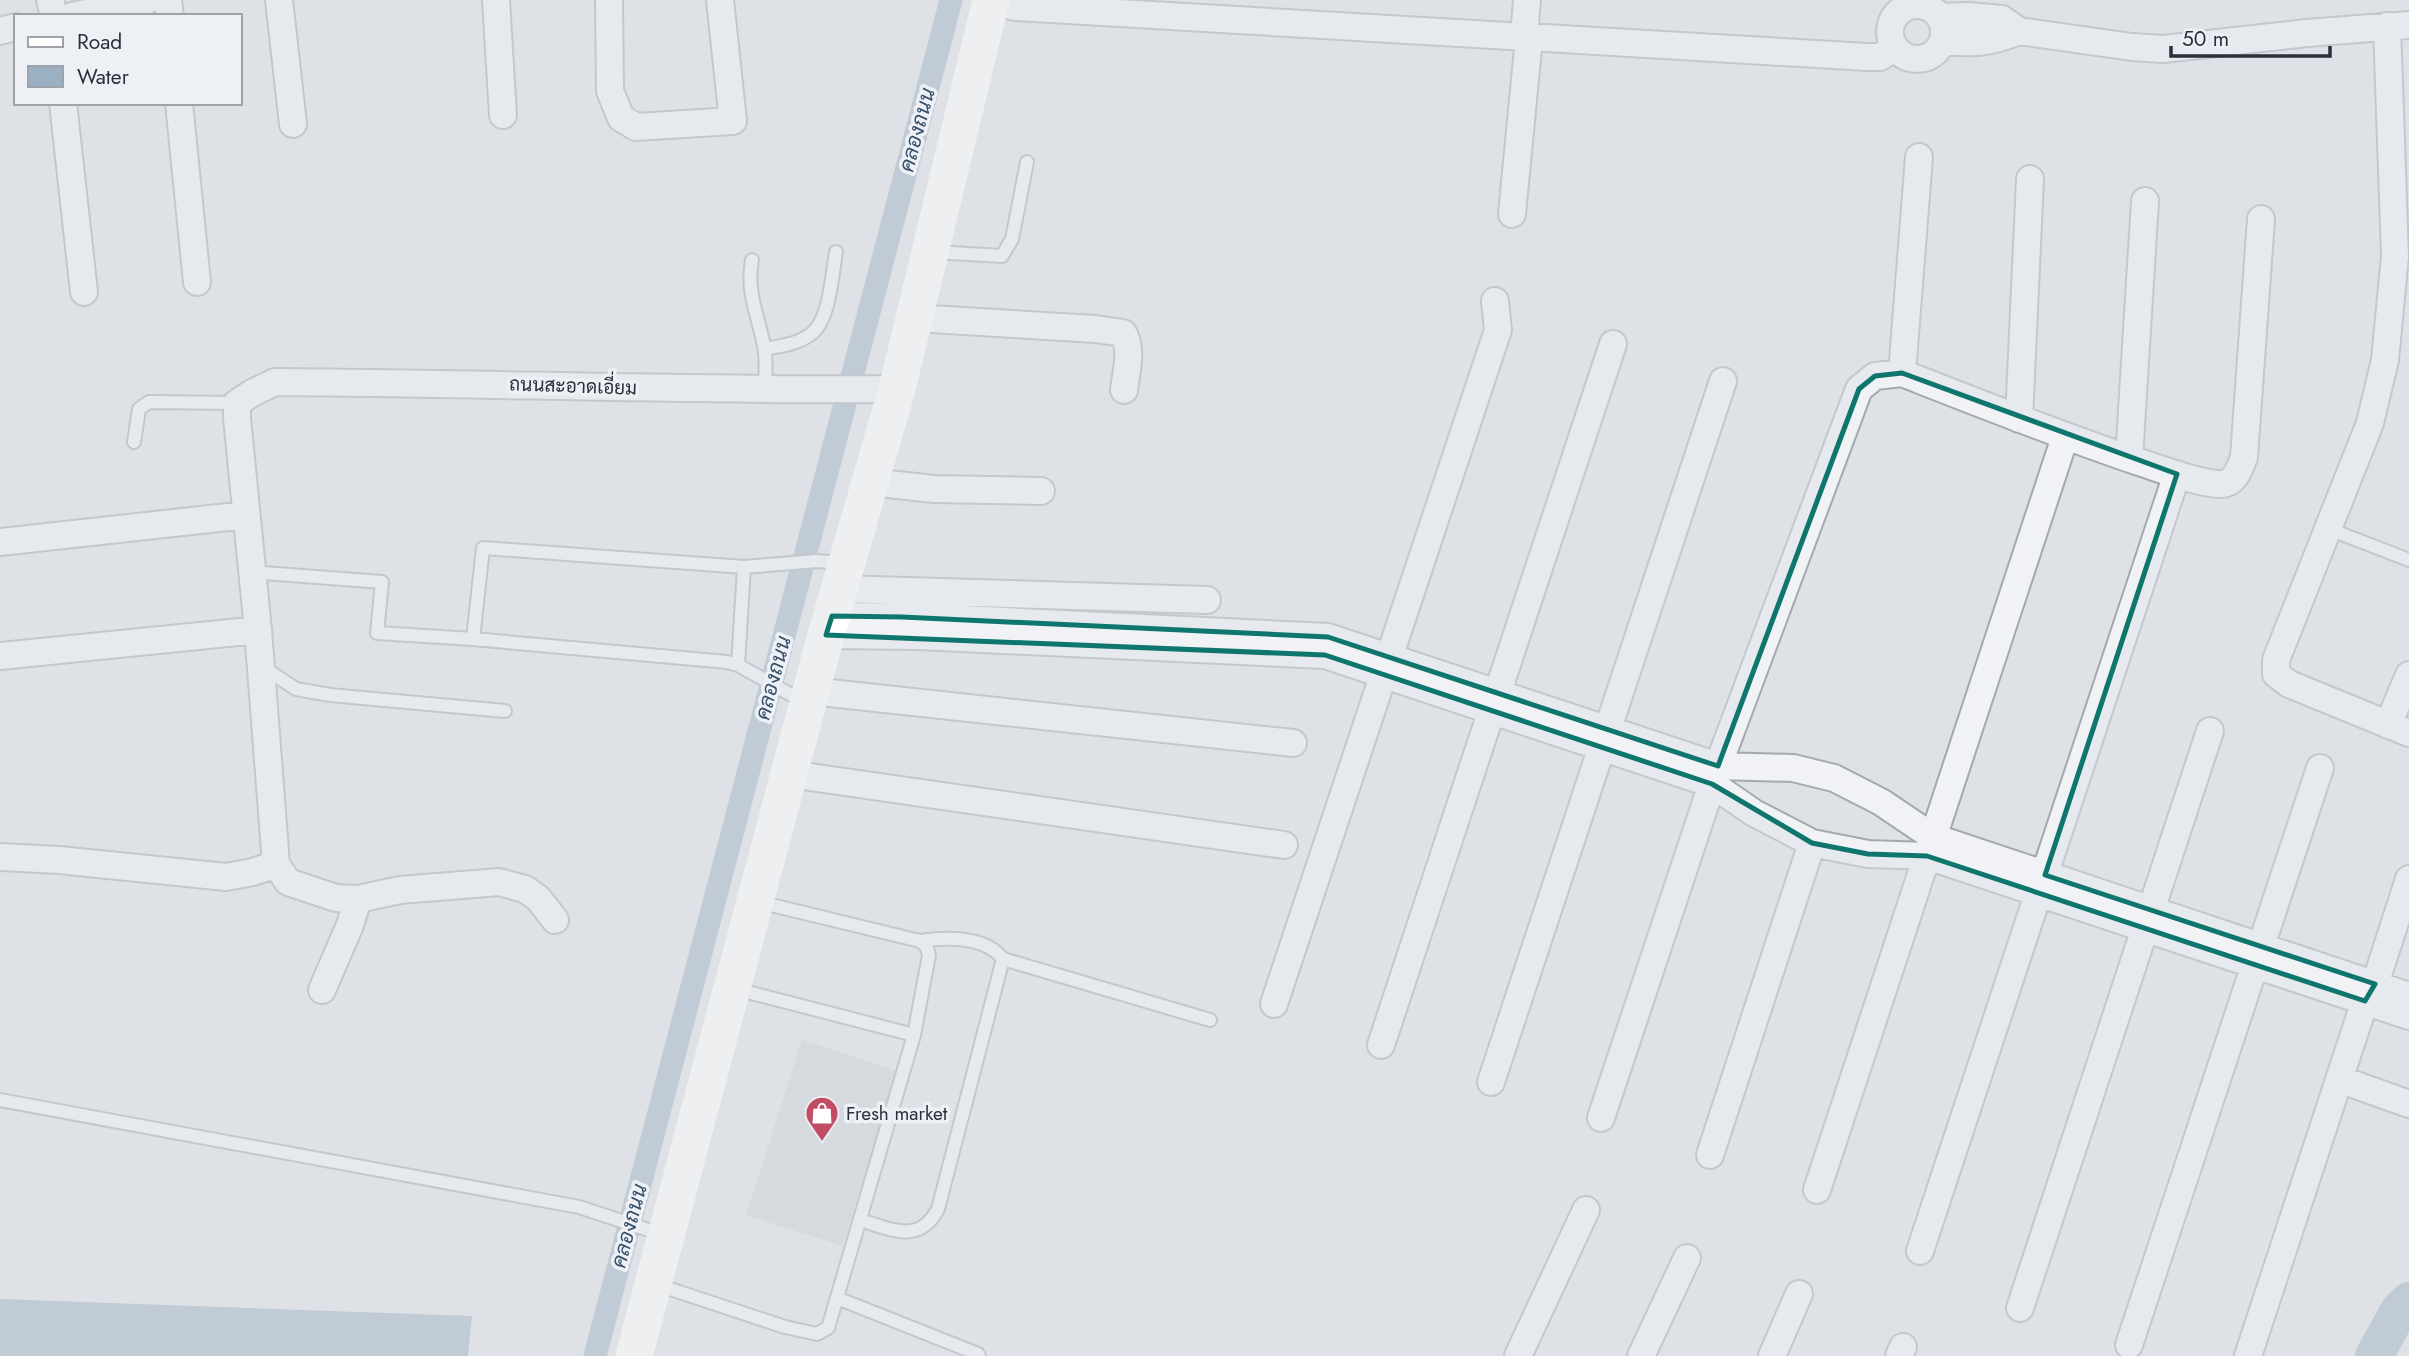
<svg xmlns="http://www.w3.org/2000/svg" width="2409" height="1356" font-family="Jost,Sarabun,sans-serif">
<style>
.built{fill:#ccd0d7}
.water{fill:#9bb0c3}
.lines{fill:none;stroke-linecap:round;stroke-linejoin:round}
.canal{stroke:#9bb0c3;stroke-width:23}
.river{stroke:#9bb0c3;stroke-width:38}
.lane-casing{stroke:#a4a8af;stroke-width:16}
.street-casing{stroke:#a4a8af;stroke-width:30}
.lane{stroke:#f0f2f5;stroke-width:12}
.street{stroke:#f0f2f5;stroke-width:26}
.secondary{stroke:#fff;stroke-width:37}
.marked{fill:none;stroke:#0f766e;stroke-width:5;stroke-linejoin:round}
.labels{text-anchor:middle;dominant-baseline:central;stroke-width:7;stroke-linejoin:round;paint-order:stroke}
.street-label{font-size:19px;fill:#28303b;stroke:#edf0f4}
.poi-label{font-size:19px;fill:#28303b;stroke:#edf0f4;text-anchor:start}
.water-label{font-size:21px;font-style:italic;fill:#36506b;stroke:#edf0f4}
</style>
<rect width="100%" height="100%" fill="#dee1e6"/>
<!-- built -->
<path class="built" d="M 802,1040 L 898,1071 L 842,1246 L 746,1215 Z"/>
<!-- water -->
<path class="water" d="M 0,1299 L 472,1316 L 468,1356 L 0,1356 Z"/>
<g class="lines">
<!-- canal -->
<path class="canal" d="M 595,1356 L 951,0"/>
<!-- river -->
<path class="river" d="M 2374,1356 L 2399,1311 L 2409,1301"/>
<defs>
<path id="lane" d="M 934,252 L 1002,256 L 1012,239 L 1027,162
M 752,260 C 746,292 758,315 764,346 C 767,360 765,375 765,390
M 765,349 C 781,346 798,344 811,334 C 830,320 832,274 836,252
M 134,442 L 139,409 L 149,402 L 237,403
M 2329,529 L 2409,560
M 251,572 L 382,582 L 377,633 L 473,639 L 727,662 L 738,665 L 804,702
M 473,639 L 483,548 L 744,567 L 817,561 L 843,563
M 738,665 L 744,567
M 261,666 L 296,689 L 330,695 L 505,711
M 1003,959 L 1210,1020
M 736,989 L 914,1035
M 0,1100 L 579,1207 L 664,1235
M 860,1220 C 891,1229 919,1245 938,1209 L 1003,959 C 985,936 947,937 920,941
M 655,1284 L 785,1327 L 817,1334 L 828,1328 L 914,1035 L 929,955 L 926,946 L 920,941 L 759,902
M 837,1298 L 978,1354 L 979,1356"/>
<path id="street" d="M 50,0 L 54,16
M 168,0 L 170,16
M 279,0 L 293,124
M 496,0 L 503,115
M 609,0 L 610,91 L 621,118 L 636,127 L 733,121 L 720,0
M 991,2 L 1016,7 L 1867,57 L 1880,57 L 1894,48
M1890 32a27 27 0 1 1 54 0a27 27 0 1 1-54 0Z
M 72,16 L 148,0
M 1940,17 L 1968,16 L 2002,19 L 2019,31 L 2132,47 L 2163,49 L 2307,33 L 2409,25
M 2387,26 L 2395,256 L 2385,360 L 2370,423 L 2276,660 L 2276,674 L 2289,684 L 2409,733
M 0,31 L 16,27
M 1524,37 L 1527,0
M 1944,41 C 1974,44 1990,43 2019,31
M 63,103 L 84,292
M 179,103 L 197,282
M 1512,214 L 1529,38
M 914,318 L 1095,329 L 1123,333 C 1133,349 1126,373 1124,390
M 1902,373 L 1919,157
M 2019,419 L 2030,179
M 2129,458 L 2145,201
M 870,482 L 934,489 L 1041,491
M 0,542 L 246,515
M 839,589 L 1207,600
M 832,616 L 921,617 L 1328,637 L 1718,766 L 1793,768 L 1834,778 L 1881,802 L 1933,837 L 2409,996
M 826,635 L 919,636 L 1325,655 L 1712,784 L 1754,813 L 1812,843 L 1868,854 L 1927,856 L 2409,1016
M 0,656 L 258,630
M 811,691 L 1293,743
M 2388,725 L 2409,675
M 789,774 L 1284,845
M 0,857 L 59,860 L 226,877 L 253,872 L 276,864
M 555,920 L 538,898 L 525,889 L 499,882 L 400,890 L 358,899 L 336,898 L 288,882 L 276,864 L 258,630 L 237,418 L 237,403 L 252,393 L 275,382 C 482,383 689,391 897,389
M 322,990 L 350,925 L 358,899
M 1274,1004 L 1498,330 L 1495,301
M 1381,1045 L 1613,344
M 2339,1079 L 2409,1104
M 1491,1082 L 1723,381
M 1601,1118 L 1718,766 L 1859,389 L 1875,376 L 1902,373 C 1981,404 2059,435 2139,462 C 2158,468 2202,485 2222,484 C 2236,483 2240,467 2244,457 L 2261,219
M 1710,1155 L 1812,843
M 1817,1190 L 2065,437
M 1920,1251 L 2177,474
M 2020,1308 L 2210,731
M 2129,1345 L 2320,768
M 1518,1356 L 1586,1210
M 1641,1356 L 1687,1258
M 1772,1356 L 1799,1294
M 1899,1356 L 1903,1347
M 2248,1356 L 2365,1001 L 2375,984 L 2409,879"/>
</defs>
<!-- lane casing -->
<use href="#lane" class="lane-casing"/>
<!-- street casing -->
<use href="#street" class="street-casing"/>
<!-- lane -->
<use href="#lane" class="lane"/>
<!-- street -->
<use href="#street" class="street"/>
<!-- secondary -->
<path class="secondary" d="M 634,1356 L 826,635 L 897,389 L 991,0"/>
</g>
<!-- marked area -->
<path d="M0 0H2409V1356H0ZM 1902,373 L 2177,474 L 2045,875 L 2375,984 L 2365,1001 L 1927,856 L 1868,854 L 1812,843 L 1712,784 L 1325,655 L 826,635 L 832,616 L 902,617 L 1328,637 L 1718,766 L 1859,389 L 1875,376 Z" fill="#dee1e6" fill-opacity=".55" fill-rule="evenodd"/>
<path class="marked" d="M 1902,373 L 2177,474 L 2045,875 L 2375,984 L 2365,1001 L 1927,856 L 1868,854 L 1812,843 L 1712,784 L 1325,655 L 826,635 L 832,616 L 902,617 L 1328,637 L 1718,766 L 1859,389 L 1875,376 Z"/>
<!-- icons -->
<defs>
<symbol id="shop-pin" viewBox="-11 -11 22 30"><path d="M0 17L-7.5 6A9.5 9.5 0 1 1 7.5 6Z" fill="#c14c63" stroke="#edf0f4"/><path d="M-5-2.5h2.3a2.7 3.5 0 0 1 5.4 0H5L5.5 6h-11ZM-1.5-2.5h3a1.5 2.3 0 0 0-3 0Z" fill="#fff"/></symbol>
</defs>
<g fill-rule="evenodd">
<use href="#shop-pin" x="803" y="1094" width="38" height="52"/>
</g>
<g class="labels">
<!-- street labels -->
<g class="street-label">
<text transform="translate(573 386) rotate(2)">ถนนสะอาดเอี่ยม</text>
</g>
<!-- poi labels -->
<g class="poi-label">
<text x="846" y="1113">Fresh market</text>
</g>
<!-- water labels -->
<g class="water-label">
<text transform="translate(917 130) rotate(-75)">คลองถนน</text>
<text transform="translate(773 678) rotate(-75)">คลองถนน</text>
<text transform="translate(629 1226) rotate(-75)">คลองถนน</text>
</g>
</g>
<!-- legend -->
<rect x="14" y="14" width="228" height="91" fill="#edf0f4" stroke="#9ea3aa" stroke-width="2"/>
<rect x="28" y="37" width="35" height="10" fill="#ffffff" stroke="#9ea3aa" stroke-width="2"/>
<text x="77" y="49" font-size="21" fill="#28303b">Road</text>
<rect x="28" y="66" width="35" height="21" fill="#9bb0c3" stroke="#9ea3aa" stroke-width="2"/>
<text x="77" y="84" font-size="21" fill="#28303b">Water</text>
<!-- scale -->
<path d="M2171 46v10h159v-10" fill="none" stroke="#28303b" stroke-width="3.5"/>
<text x="2182" y="46" font-size="21" fill="#28303b" stroke="#edf0f4" stroke-width="5" paint-order="stroke">50 m</text>
</svg>
